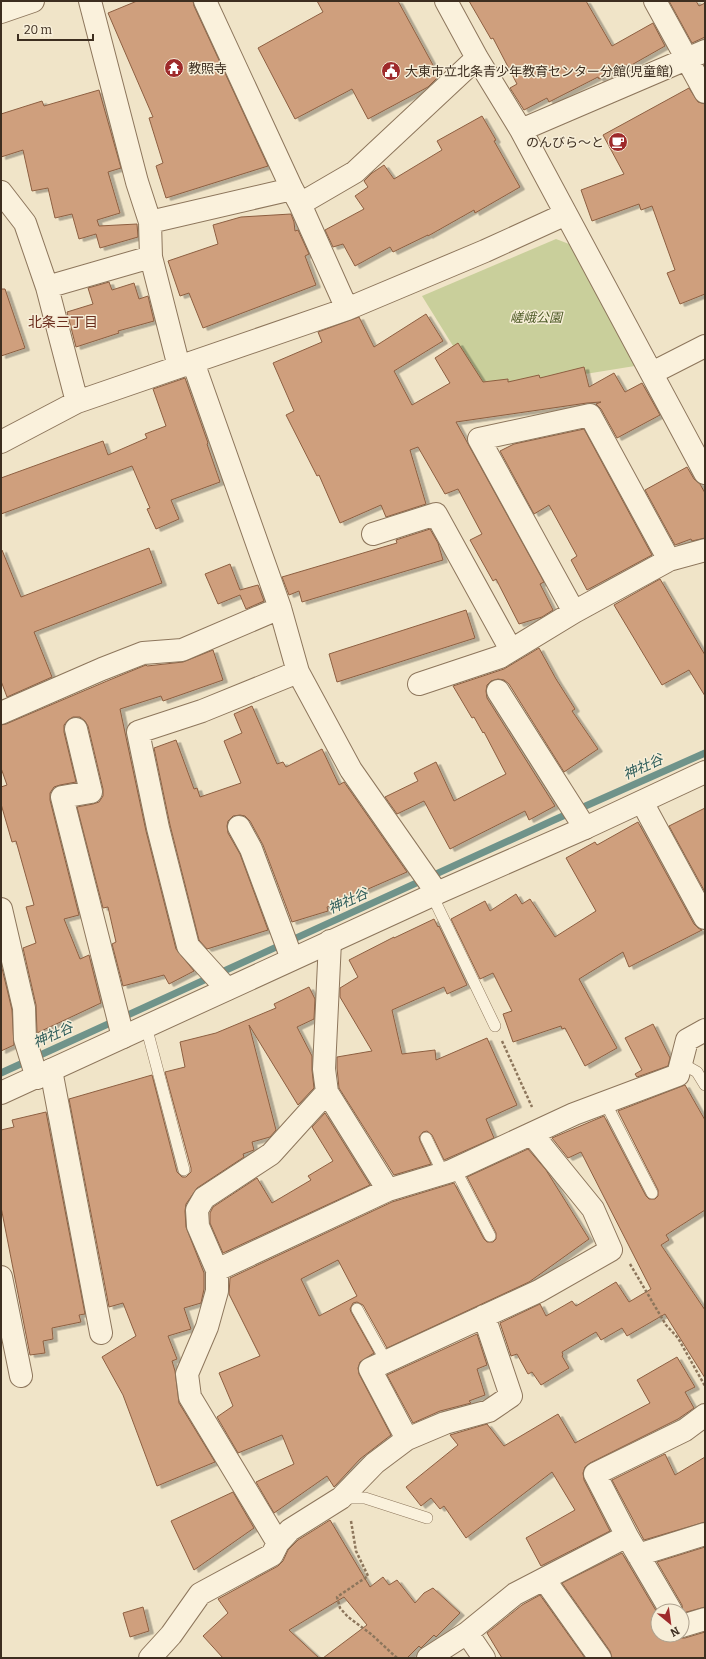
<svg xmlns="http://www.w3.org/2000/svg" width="706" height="1659" font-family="Bitter,'Noto Sans JP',serif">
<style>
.green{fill:#c9cf9b}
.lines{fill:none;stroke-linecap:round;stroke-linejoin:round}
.stream{stroke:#6f938a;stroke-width:7}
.building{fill:#cf9f7d;stroke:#8d5f41;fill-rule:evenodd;filter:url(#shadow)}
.service-casing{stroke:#8d765c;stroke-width:12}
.minor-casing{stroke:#8d765c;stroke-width:24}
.tertiary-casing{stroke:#8d765c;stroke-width:24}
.path{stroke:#8d765c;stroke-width:2.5;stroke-dasharray:3 2;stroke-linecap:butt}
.service{stroke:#faf1dc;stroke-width:11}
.minor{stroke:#faf1dc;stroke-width:22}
.tertiary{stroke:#faf1dc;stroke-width:22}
.labels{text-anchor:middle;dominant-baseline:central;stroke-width:3;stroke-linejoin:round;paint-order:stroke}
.poi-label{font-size:13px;fill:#3d2e20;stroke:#f7eed8;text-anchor:start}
.park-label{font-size:13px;font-style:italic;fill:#4d5a26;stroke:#f7eed8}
.neighbourhood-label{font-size:14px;fill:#6b2e1e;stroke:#f7eed8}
.water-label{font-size:14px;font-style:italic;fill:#2f5d5a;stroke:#f7eed8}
</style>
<defs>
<filter id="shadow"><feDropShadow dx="4.5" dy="2.5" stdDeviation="0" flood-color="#0004"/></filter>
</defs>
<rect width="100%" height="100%" fill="#f0e4c8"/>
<!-- green -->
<path class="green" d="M 556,239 L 569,244 L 641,365 L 481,391 L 422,296 Z"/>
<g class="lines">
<!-- stream -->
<path class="stream" d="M 1,1073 L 554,820 L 705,753"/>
</g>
<!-- building -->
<path class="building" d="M 137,1 L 193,1 L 194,6 L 268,166 L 166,198 L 156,166 L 163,163 L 149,118 L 153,117 L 108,13 Z
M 317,1 L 398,1 L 439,76 L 428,87 L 368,119 L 352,89 L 295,119 L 258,48 L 323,12 Z
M 469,1 L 586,1 L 612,46 L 653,23 L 665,46 L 628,67 L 627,65 L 599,79 L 598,77 L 549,102 L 547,98 L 524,110 L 510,88 L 517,84 L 493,38 L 491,39 Z
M 669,1 L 696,1 L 699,6 L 705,3 L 705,37 L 692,43 Z
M 689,88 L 698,102 L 705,104 L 705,294 L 680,304 L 667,273 L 675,270 L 652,206 L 641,210 L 639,204 L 592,221 L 581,190 L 624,174 L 603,135 Z
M 99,90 L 121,168 L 108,172 L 120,213 L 97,220 L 99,226 L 137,224 L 138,237 L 100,248 L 96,234 L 79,239 L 72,214 L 55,218 L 48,188 L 32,191 L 23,150 L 1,157 L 1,114 L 42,101 L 44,106 Z
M 482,116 L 496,140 L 494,141 L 520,187 L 475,213 L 474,210 L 428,236 L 428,235 L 393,252 L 390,247 L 355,266 L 343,244 L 333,247 L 325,230 L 364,209 L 355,196 L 368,187 L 364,181 L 372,173 L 384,165 L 394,179 L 442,150 L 437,141 Z
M 291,214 L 294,222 L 295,231 L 298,230 L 309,254 L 305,256 L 316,285 L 203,328 L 189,293 L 180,296 L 168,261 L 218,244 L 213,225 L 241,217 Z
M 109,282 L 112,290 L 134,283 L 139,299 L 148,296 L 154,321 L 118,331 L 119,333 L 76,347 L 67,312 L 93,304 L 88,288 Z
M 1,289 L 5,289 L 25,348 L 1,356 Z
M 426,314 L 443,341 L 394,371 L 412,405 L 450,383 L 435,358 L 458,343 L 483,382 L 508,379 L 508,382 L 539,375 L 540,378 L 584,367 L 589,387 L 614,373 L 625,392 L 642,383 L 660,415 L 617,438 L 601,409 L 596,404 L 601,402 L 587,403 L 456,422 L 544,582 L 540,584 L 553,610 L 542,617 L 519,624 L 496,579 L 493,581 L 470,540 L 482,534 L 458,489 L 445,494 L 418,447 L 410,450 L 426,504 L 386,517 L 381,505 L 340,523 L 319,475 L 317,476 L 286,415 L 294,411 L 273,363 L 322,342 L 318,332 L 359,317 L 374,347 Z
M 185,378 L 208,443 L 207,444 L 220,482 L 171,500 L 179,519 L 156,529 L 147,509 L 150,508 L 132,466 L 1,514 L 1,478 L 103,441 L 108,455 L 147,438 L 145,434 L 166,426 L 153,389 Z
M 584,429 L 652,555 L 587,590 L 571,560 L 577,556 L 549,505 L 534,514 L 500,451 L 514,444 Z
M 687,467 L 694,479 L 700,484 L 705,493 L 705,538 L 692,541 L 691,539 L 675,545 L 645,490 Z
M 430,529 L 438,543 L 443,560 L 302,602 L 299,591 L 289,595 L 282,577 L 397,543 L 396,540 Z
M 149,548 L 162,583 L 34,632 L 52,677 L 7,697 L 1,681 L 1,550 L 2,550 L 21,597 Z
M 230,564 L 240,590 L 258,585 L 264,601 L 246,609 L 240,595 L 218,604 L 205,574 Z
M 660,579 L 705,655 L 705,696 L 689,670 L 662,685 L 614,605 Z
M 466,610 L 475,638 L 337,682 L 329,654 Z
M 539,648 L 556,679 L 575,709 L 572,711 L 598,749 L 564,772 L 509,684 L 504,680 L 498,679 L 491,681 L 487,685 L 486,691 L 487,698 L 555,806 L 529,820 L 525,811 L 450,849 L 424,801 L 397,814 L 385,797 L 418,781 L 414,773 L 436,762 L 454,801 L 506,774 L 484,732 L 483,733 L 474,717 L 472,718 L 453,686 L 504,669 Z
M 213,650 L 223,680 L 163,701 L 161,696 L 120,709 L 146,831 L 176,949 L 194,971 L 169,984 L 164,975 L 123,986 L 112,944 L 116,942 L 108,907 L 103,908 L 77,807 L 93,804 L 99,802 L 103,796 L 103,789 L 88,726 L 85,721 L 80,717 L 73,717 L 68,720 L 64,725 L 64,732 L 76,782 L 60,785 L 54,787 L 50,793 L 50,800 L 79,915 L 64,919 L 80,959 L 89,955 L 101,1003 L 37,1033 L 36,1005 L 23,948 L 36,943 L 26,907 L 34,905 L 16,841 L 12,842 L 1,804 L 1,787 L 7,785 L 1,768 L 1,725 L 6,724 L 107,681 L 146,665 L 147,666 L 183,662 Z
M 252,706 L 277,764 L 283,762 L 286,767 L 322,749 L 339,785 L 344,782 L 407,872 L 327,907 L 328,911 L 292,922 L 263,845 L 250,821 L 245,816 L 240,815 L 233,816 L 228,821 L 227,826 L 228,833 L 240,854 L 268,930 L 207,949 L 199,940 L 170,825 L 154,748 L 176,740 L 194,789 L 197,788 L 200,797 L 241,783 L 224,741 L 242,733 L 234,714 Z
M 705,808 L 705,892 L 669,826 Z
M 638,822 L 694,924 L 698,928 L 702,930 L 629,967 L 623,952 L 579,979 L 617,1048 L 585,1066 L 565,1028 L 562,1029 L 561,1026 L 513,1042 L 503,1014 L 512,1011 L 493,973 L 480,979 L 451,919 L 485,901 L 490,911 L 516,894 L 522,904 L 530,899 L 555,937 L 596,911 L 566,858 L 595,842 L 597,845 Z
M 434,919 L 438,927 L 439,926 L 467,985 L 447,994 L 444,987 L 392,1010 L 402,1054 L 435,1050 L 436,1060 L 487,1038 L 517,1105 L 486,1119 L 494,1138 L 444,1160 L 432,1135 L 427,1131 L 423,1132 L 419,1137 L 420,1141 L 431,1164 L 394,1175 L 339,1088 L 337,1068 L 337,1057 L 372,1051 L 340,997 L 340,988 L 358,977 L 349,960 L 394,937 L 394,938 Z
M 1,964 L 12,1010 L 14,1045 L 1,1051 Z
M 309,987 L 315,999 L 314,1019 L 297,1027 L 312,1056 L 312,1070 L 314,1088 L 298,1105 L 249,1025 L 276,1130 L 270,1137 L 252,1142 L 254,1150 L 243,1154 L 244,1157 L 197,1188 L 186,1204 L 185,1211 L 186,1227 L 204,1273 L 204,1289 L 201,1303 L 184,1308 L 191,1329 L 168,1336 L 177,1359 L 172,1361 L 175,1371 L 179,1403 L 215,1462 L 157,1486 L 123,1395 L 102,1357 L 136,1336 L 123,1303 L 109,1307 L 69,1099 L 152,1075 L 177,1172 L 182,1177 L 186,1177 L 191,1172 L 191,1168 L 165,1072 L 185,1067 L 180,1042 L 216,1033 L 276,1008 L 274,1004 Z
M 653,1024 L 670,1058 L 668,1066 L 637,1077 L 635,1074 L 642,1070 L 625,1038 Z
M 685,1085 L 705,1120 L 705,1210 L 666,1235 L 669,1240 L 661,1245 L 705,1310 L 705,1378 L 665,1314 L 627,1336 L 622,1328 L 601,1340 L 596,1332 L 562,1352 L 563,1355 L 562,1356 L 569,1368 L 541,1385 L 532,1372 L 528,1374 L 517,1354 L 511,1356 L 500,1323 L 540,1304 L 546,1316 L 572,1301 L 576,1306 L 616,1282 L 629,1302 L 651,1289 L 581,1152 L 568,1158 L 552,1138 L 604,1116 L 646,1196 L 649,1199 L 655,1199 L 658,1196 L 658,1190 L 618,1111 Z
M 46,1112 L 85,1314 L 79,1315 L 81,1322 L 52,1328 L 53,1339 L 43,1341 L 45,1353 L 30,1355 L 1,1207 L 1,1130 L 14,1127 L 12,1120 Z
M 325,1113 L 370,1185 L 223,1253 L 210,1223 L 210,1213 L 213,1207 L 257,1178 L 272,1203 L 311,1180 L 308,1176 L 333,1161 L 312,1127 Z
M 528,1149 L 546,1170 L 589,1239 L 529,1282 L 387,1348 L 363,1305 L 357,1302 L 353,1303 L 350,1309 L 351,1312 L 374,1353 L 360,1362 L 358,1368 L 359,1374 L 391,1435 L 360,1459 L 335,1486 L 334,1487 L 327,1476 L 274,1513 L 256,1482 L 294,1464 L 282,1435 L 238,1453 L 217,1417 L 233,1406 L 219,1373 L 260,1356 L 229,1294 L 230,1278 L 392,1202 L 454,1183 L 484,1239 L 487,1242 L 493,1242 L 496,1239 L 496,1233 L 467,1177 ZM 338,1260 L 357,1296 L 319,1316 L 301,1279 Z
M 477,1334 L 487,1365 L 477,1369 L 485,1395 L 469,1401 L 471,1403 L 440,1411 L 413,1423 L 387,1375 Z
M 677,1357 L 695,1387 L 685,1392 L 694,1408 L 678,1419 L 590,1463 L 585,1467 L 583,1473 L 584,1480 L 610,1531 L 541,1566 L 526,1538 L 575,1510 L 552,1472 L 466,1538 L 444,1506 L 440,1509 L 431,1498 L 421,1506 L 406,1487 L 458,1445 L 450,1435 L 487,1424 L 504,1446 L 558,1414 L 575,1443 L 650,1403 L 637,1380 Z
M 665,1454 L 675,1475 L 705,1457 L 705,1522 L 644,1540 L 612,1480 Z
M 233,1492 L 254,1528 L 194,1570 L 171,1521 Z
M 330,1520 L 370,1587 L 383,1577 L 389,1585 L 397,1580 L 415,1603 L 424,1593 L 433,1588 L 460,1613 L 436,1637 L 434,1635 L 421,1648 L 419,1646 L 407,1658 L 323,1658 L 367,1625 L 344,1597 L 289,1630 L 319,1658 L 223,1658 L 203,1636 L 228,1613 L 218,1599 L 278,1566 L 283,1561 L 288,1550 L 298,1540 Z
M 705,1547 L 705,1607 L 683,1613 L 682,1605 L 657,1562 Z
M 622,1553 L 658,1614 L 658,1635 L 673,1635 L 679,1638 L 685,1638 L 705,1632 L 705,1658 L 612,1658 L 610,1651 L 562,1583 Z
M 540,1595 L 585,1658 L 502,1658 L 487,1633 L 522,1605 Z
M 143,1607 L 149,1631 L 130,1637 L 123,1613 Z"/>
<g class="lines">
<defs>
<path id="service" d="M 432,895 L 495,1026
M 146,1026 L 184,1170
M 681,1063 L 697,1072 L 705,1085
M 605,1102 L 652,1193
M 426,1138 L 443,1173
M 455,1169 L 490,1236
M 357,1309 L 386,1361
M 341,1498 L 365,1498 L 427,1518"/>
<path id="minor" d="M 90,1 L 137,182 L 150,222 L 151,257 L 179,367
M 205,1 L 292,189
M 446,1 L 477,58 L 521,130 L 705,473
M 655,1 L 705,92
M 521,130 L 705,51
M 1,192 L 25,223 L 47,287 L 77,402 L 1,442
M 300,204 L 347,309
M 150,222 L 292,189 L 300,204 L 355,172 L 477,58
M 47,287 L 151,257
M 193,362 L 280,608 L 298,672 L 351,770 L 437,893
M 652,373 L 705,346
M 77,402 L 347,309 L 485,251 L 566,214
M 373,534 L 436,514 L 511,650
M 574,612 L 479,439 L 590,415 L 669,560
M 419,684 L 500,657 L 574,612 L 669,560 L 705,550
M 498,691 L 585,828
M 1,713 L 102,669 L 143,653 L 182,650 L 280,608
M 76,729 L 91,792 L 62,797 L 123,1037
M 642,802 L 705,918
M 239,827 L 251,849 L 292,959
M 1,909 L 24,1008 L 25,1039 L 37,1078
M 227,989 L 188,946 L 158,828 L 138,732 L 202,711 L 298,672
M 51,1070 L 101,1333
M 327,1092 L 388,1190
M 217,1270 L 388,1190 L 451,1171 L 574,1114 L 678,1075 L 687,1040 L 705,1030
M 1,1277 L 21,1376
M 407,1439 L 370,1369 L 539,1291 L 611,1250 L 593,1209 L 532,1134
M 627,1536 L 671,1611
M 278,1543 L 190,1397 L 187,1374 L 207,1327 L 217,1291 L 217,1270 L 198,1226 L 197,1210 L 204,1198 L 271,1154 L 327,1092 L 324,1069 L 330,941
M 638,1555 L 705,1534
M 544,1579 L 600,1658
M 682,1626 L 705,1619
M 467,1633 L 484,1658
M 150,1658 L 171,1635 L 200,1594 L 272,1555 L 278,1543 L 290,1530 L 341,1498 L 375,1463 L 407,1439 L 445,1423 L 489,1411 L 511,1396 L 484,1316
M 428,1658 L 467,1633 L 515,1594 L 627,1536 L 595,1474 L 685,1430 L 705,1415"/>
<path id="tertiary" d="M 1,12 L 33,1
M 1,1093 L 437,893 L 585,828 L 705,772"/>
</defs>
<!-- service casing -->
<use href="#service" class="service-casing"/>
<!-- minor casing -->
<use href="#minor" class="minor-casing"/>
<!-- tertiary casing -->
<use href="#tertiary" class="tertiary-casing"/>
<!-- path -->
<path class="path" d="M 502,1041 L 532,1107
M 630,1264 L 666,1325 L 678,1338 L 705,1386
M 351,1521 L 356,1551 L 368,1576 L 337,1597 L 340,1608 L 348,1617 L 371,1634 L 397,1658"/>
<!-- service -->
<use href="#service" class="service"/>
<!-- minor -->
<use href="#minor" class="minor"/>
<!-- tertiary -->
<use href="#tertiary" class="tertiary"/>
</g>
<!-- icons -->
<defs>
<symbol id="temple-disc" viewBox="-11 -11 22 22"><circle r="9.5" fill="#9e2a2b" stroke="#f7eed8"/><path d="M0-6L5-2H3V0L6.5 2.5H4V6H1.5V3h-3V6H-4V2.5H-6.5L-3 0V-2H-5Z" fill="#fff"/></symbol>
<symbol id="civic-disc" viewBox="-11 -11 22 22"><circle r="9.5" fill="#9e2a2b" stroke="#f7eed8"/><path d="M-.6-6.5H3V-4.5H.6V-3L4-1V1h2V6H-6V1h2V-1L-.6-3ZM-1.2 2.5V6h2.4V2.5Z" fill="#fff"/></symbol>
<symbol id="cafe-disc" viewBox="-11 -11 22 22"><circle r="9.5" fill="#9e2a2b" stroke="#f7eed8"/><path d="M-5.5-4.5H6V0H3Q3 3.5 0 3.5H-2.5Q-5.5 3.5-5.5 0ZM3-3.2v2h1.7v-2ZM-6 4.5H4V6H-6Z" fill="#fff"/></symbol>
</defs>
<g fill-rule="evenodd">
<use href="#temple-disc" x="163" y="57" width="22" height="22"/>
<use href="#civic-disc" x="380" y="60" width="22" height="22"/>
<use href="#cafe-disc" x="607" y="131" width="22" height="22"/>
</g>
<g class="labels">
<!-- poi labels -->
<g class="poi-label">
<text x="188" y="68">教照寺</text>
<text x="405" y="71">大東市立北条青少年教育センター分館(児童館)</text>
<text x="604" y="142" text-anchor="end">のんびら～と</text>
</g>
<!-- park labels -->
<g class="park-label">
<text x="536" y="317">嵯峨公園</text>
</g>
<!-- neighbourhood labels -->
<g class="neighbourhood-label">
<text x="63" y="322">北条三丁目</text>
</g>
<!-- water labels -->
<g class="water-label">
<text transform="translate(643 767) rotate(-24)">神社谷</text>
<text transform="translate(348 901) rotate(-24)">神社谷</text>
<text transform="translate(53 1035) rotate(-24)">神社谷</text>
</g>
</g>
<!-- border -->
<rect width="706" height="1659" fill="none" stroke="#3d2e20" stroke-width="4"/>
<!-- north arrow -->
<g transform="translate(670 1623) rotate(151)"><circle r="19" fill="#f7eed8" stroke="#ada18e"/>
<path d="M0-3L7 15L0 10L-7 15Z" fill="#9e2a2b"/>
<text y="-6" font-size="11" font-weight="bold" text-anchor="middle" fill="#3d2e20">N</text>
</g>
<!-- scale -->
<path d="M18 34v6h75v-6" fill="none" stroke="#3d2e20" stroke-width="2"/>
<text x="24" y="34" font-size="12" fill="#3d2e20" stroke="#f7eed8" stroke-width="3" paint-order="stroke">20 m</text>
</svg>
